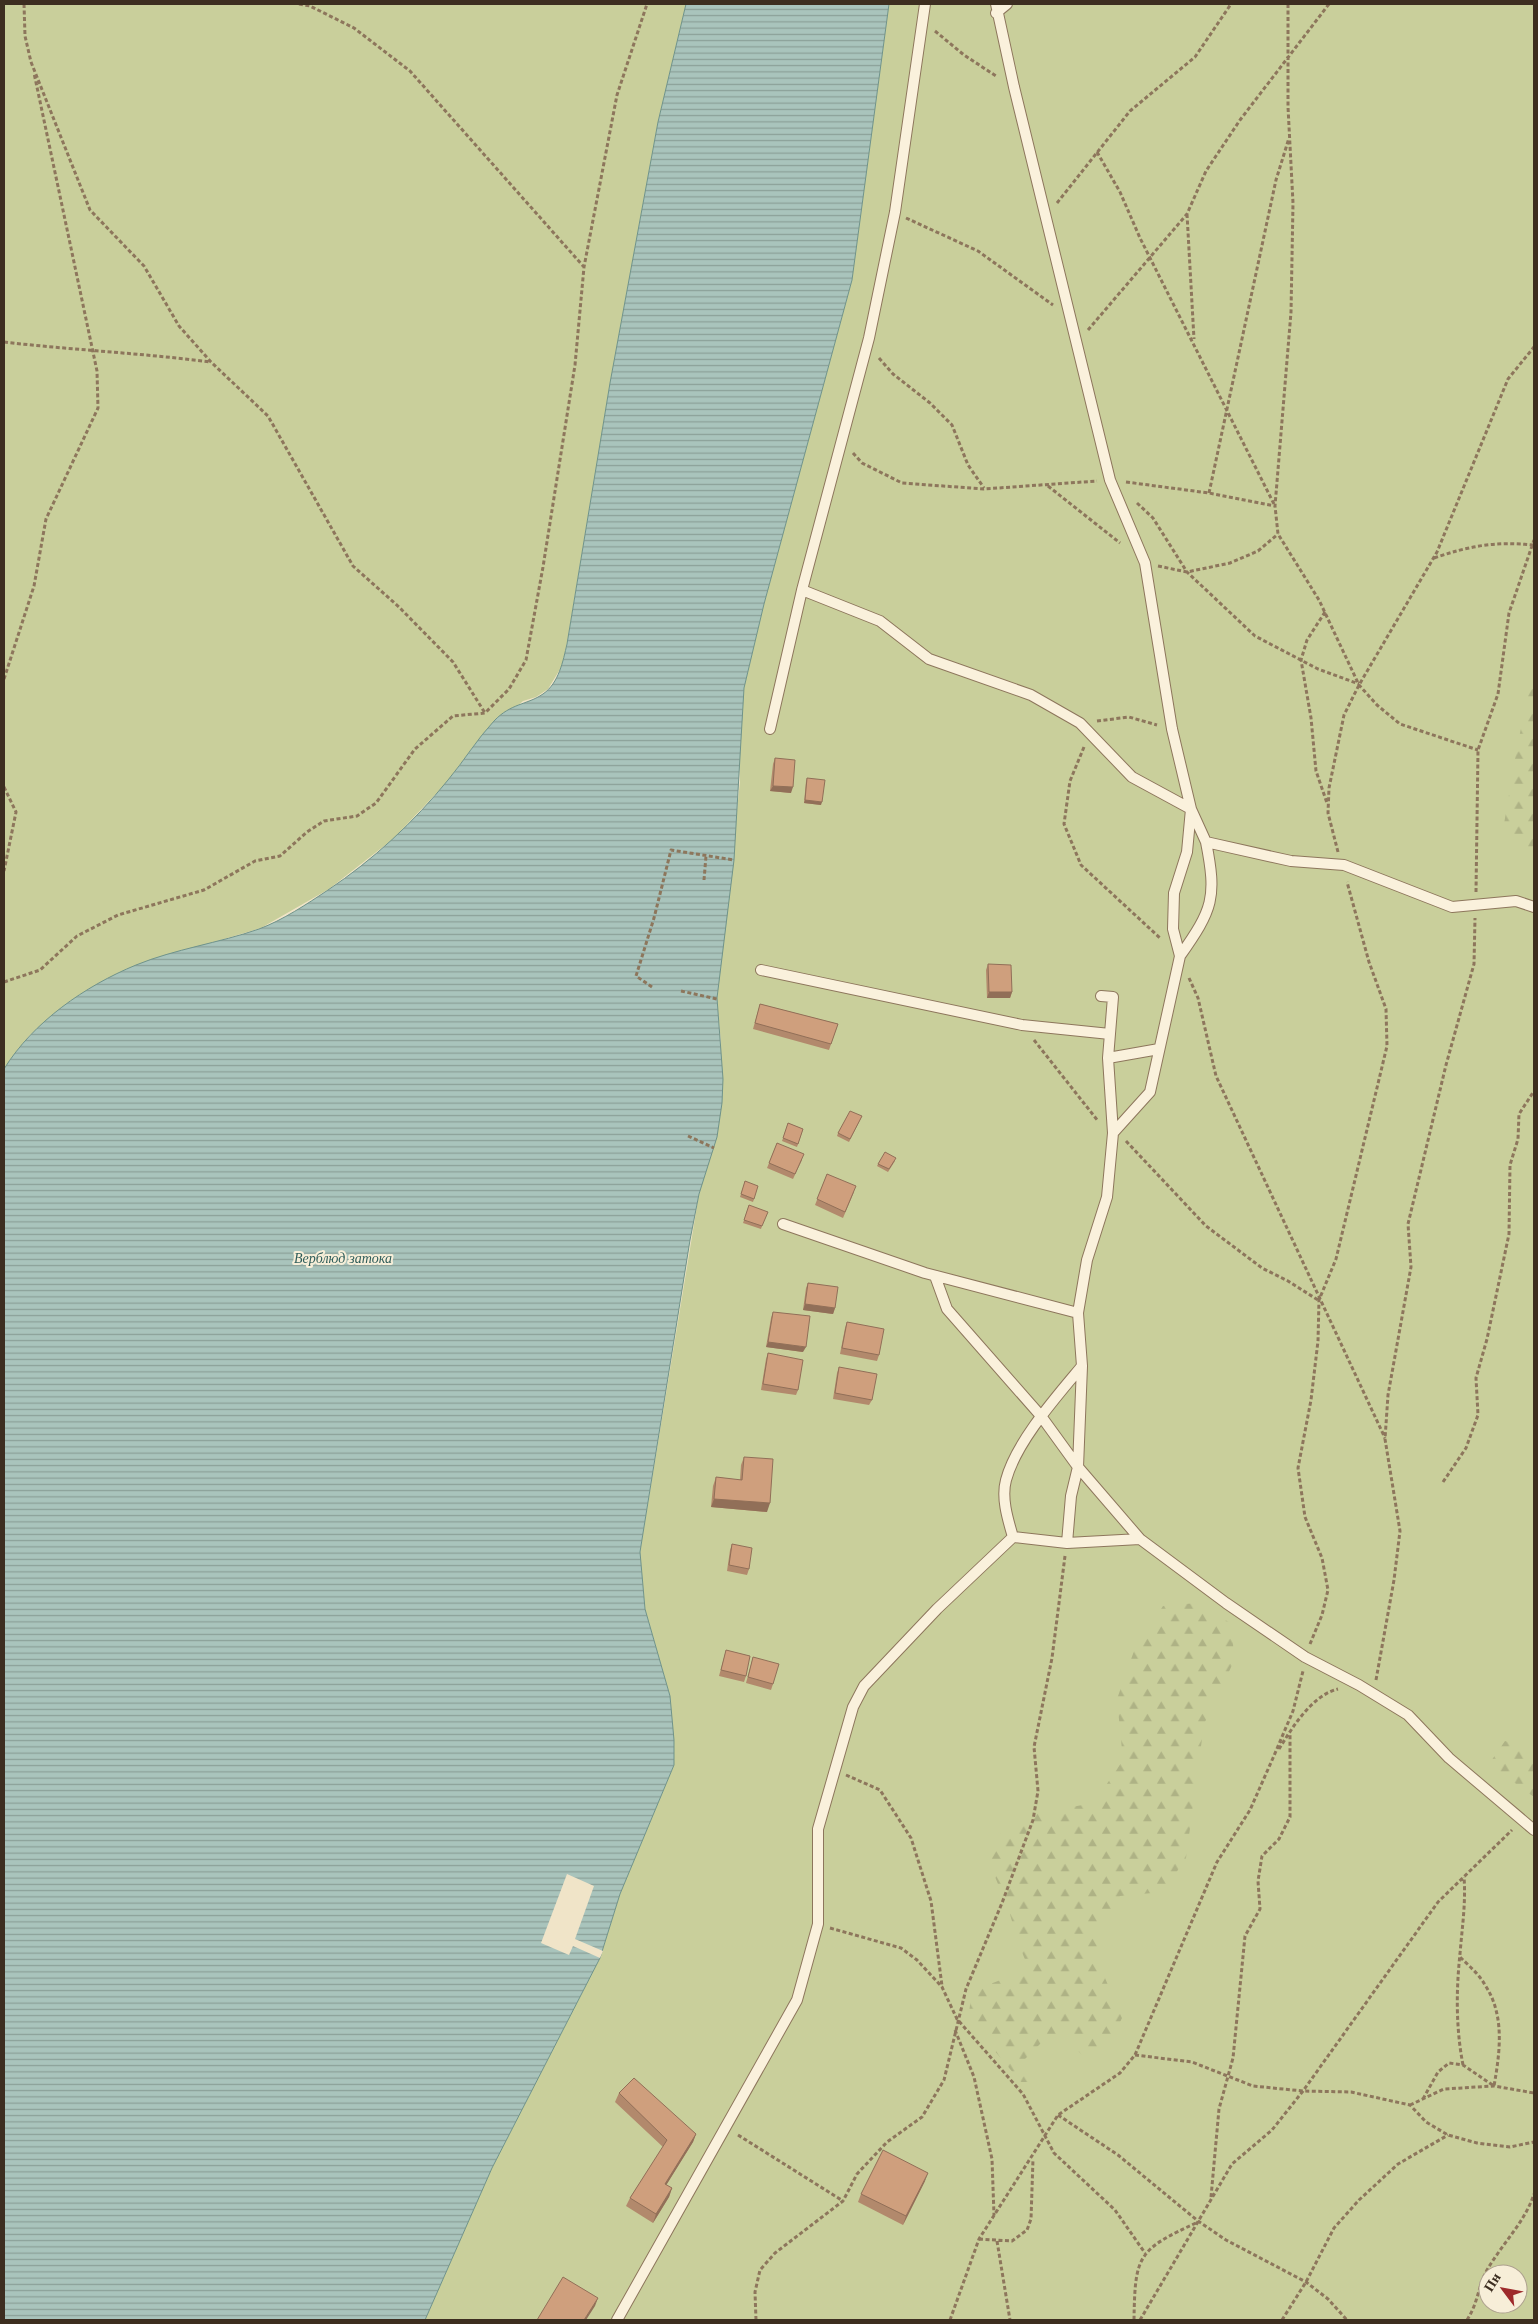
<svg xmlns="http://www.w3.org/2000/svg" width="1538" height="2324" font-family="'Libre Baskerville',serif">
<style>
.grass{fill:#c9cf9b;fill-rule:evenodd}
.forest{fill:url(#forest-firs)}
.water{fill:url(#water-rules);stroke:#6f938a}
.pier{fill:#f0e4c8}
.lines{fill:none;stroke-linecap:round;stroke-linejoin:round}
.lane-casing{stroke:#8d765c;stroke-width:12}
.path{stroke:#8d765c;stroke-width:3;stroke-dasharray:4 2.5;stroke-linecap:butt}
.lane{stroke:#faf1dc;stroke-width:10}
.wall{fill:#b2896c}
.shaded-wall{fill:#916f58}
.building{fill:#cf9f7d;stroke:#916f58}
.labels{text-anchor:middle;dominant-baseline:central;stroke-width:4;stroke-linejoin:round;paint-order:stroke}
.water-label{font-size:14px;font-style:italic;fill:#2f5d5a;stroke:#f7eed8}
</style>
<defs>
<pattern id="forest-firs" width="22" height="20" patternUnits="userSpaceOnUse" patternTransform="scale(1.25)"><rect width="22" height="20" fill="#c9cf9b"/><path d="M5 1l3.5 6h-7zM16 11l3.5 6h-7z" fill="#aeb285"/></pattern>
<pattern id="water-rules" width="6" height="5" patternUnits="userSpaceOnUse" patternTransform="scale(1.25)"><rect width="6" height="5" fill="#a9c4bc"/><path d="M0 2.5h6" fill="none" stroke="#8ba098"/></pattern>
</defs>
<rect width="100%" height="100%" fill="#f0e4c8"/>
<!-- grass -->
<path class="grass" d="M 4,4 L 686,4 L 658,122 L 610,383 L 567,643 L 562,666 L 548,689 L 536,697 L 523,701 L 475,744 L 448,781 L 393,839 L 329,889 L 261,928 L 137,965 L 99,983 L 70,1001 L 29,1036 L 4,1069 Z
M 889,4 L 1534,4 L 1534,2320 L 425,2320 L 492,2168 L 600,1958 L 620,1894 L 674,1765 L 670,1696 L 645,1609 L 640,1552 L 699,1194 L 721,1043 L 717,999 L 740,782 L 739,750 L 744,688 L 764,604 L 852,280 ZM 1488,2274 L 1518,2274 L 1518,2304 L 1488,2304 Z"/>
<!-- forest -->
<path class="forest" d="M 1534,668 L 1534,859 L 1503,830 L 1517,747 Z
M 1197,1603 L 1232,1624 L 1234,1661 L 1204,1724 L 1186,1858 L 1163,1892 L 1120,1896 L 1097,1933 L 1105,1978 L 1122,2018 L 1108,2047 L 1082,2055 L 1064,2037 L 1045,2039 L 1024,2060 L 1034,2075 L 1028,2082 L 1021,2082 L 983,2037 L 969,2013 L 971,1997 L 985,1986 L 1029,1969 L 1019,1945 L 1009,1911 L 989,1862 L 1002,1831 L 1026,1815 L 1094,1803 L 1123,1760 L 1117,1699 L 1134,1651 L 1163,1606 Z
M 1505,1741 L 1534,1749 L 1534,1797 L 1489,1764 Z"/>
<!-- water -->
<path class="water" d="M 686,4 L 889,4 L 852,280 L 764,604 L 744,688 L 734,860 L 717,998 L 723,1079 L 722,1103 L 717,1137 L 699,1194 L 690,1240 L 640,1552 L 645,1609 L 670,1696 L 674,1740 L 674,1765 L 620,1894 L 600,1958 L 492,2168 L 425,2320 L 4,2320 L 4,1069 C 33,1022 85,986 136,965 C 175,949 219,943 259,929 C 283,920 307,904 328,890 C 373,860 414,822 448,780 C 464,761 477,739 494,721 C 511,703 527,705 543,694 C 559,683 563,661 567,644 L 610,383 L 658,122 Z"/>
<!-- pier -->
<path class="pier" d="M 567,1874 L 594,1886 L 575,1939 L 603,1951 L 600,1958 L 573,1946 L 569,1955 L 541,1943 Z"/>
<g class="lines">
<defs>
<path id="lane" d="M 996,4 L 1014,87 L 1110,480 L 1145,563 L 1172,729 L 1191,809 L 1187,852 L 1174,893 L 1173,929 L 1180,956 L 1150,1092 L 1113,1133
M 996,13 L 1007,4
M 802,590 L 880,621 L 929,659 L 1031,695 L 1080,723 L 1132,777 L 1191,809 L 1206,842 L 1291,861 L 1344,865 L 1452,907 L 1516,901 L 1534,907
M 770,729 L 802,590 L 869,338 L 895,212 L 925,4
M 1180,956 C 1213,909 1217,898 1206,842
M 761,970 L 1022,1025 L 1110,1034
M 1101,996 L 1113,997 L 1108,1058 L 1113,1133 L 1107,1197 L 1087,1260 L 1078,1313 L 1082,1366 L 1078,1467 L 1140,1539 L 1226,1603 L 1305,1657 L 1359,1685 L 1408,1715 L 1449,1758 L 1534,1830
M 1108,1058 L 1159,1049
M 783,1224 L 925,1273 L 1078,1313
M 935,1276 L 947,1309 L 1041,1416 L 1078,1467 L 1071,1496 L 1067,1543
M 1013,1537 L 1067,1543 L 1140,1539
M 617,2320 L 797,2000 L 818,1924 L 818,1829 L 853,1707 L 864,1686 L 937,1609 L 1013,1537 C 1008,1520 1001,1498 1006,1480 C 1016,1442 1057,1396 1082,1366"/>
</defs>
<!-- lane casing -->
<use href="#lane" class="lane-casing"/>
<!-- path -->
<path class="path" d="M 24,4 L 25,36 L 31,62
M 299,4 L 310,6 L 354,28 L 410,71 L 584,267
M 1288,4 L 1288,107 L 1293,203 L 1291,312 L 1275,506 L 1278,534 L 1319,600 L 1359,685 L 1377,705 L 1400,724 L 1478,750
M 935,31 L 964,55 L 996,76
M 31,62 L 90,210 L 144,266 L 179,326 L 211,362 L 268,416 L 353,566 L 399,607 L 453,662 L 485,713
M 1097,152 L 1120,192 L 1140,238 L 1275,506
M 1057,203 L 1130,111 L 1195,57 L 1231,4
M 1187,214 L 1194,339
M 906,218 L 978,251 L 1053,305
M 1088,330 L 1187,214 L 1206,171 L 1240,120 L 1329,4
M 4,342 C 72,350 141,353 210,362
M 879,358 L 893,374 L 930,403 L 952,425 L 968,465 L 984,488
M 853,453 L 862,463 L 902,483 L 984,489 L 1097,481
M 1126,482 L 1209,493 L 1275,506
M 1048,486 L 1120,543
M 1209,493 L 1276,180 L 1289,138
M 1137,503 L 1153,518 L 1187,572 L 1255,636 L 1318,669 L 1359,684
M 1434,558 C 1469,546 1496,541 1533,545
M 1158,566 L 1187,572 L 1230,563 L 1258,551 L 1278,534
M 1325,612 L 1307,640 L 1301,660 L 1311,718 L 1316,771 L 1327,803
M 4,679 L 34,586 L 46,519 L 98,408 L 97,371 L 34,73
M 1097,721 L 1129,717 L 1157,725
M 1084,747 L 1070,781 L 1064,824 L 1081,865 L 1160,938
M 4,787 L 16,812 L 4,871
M 1338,852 L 1328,813 L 1329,788 L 1344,715 L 1359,685 L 1437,552 L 1508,379 L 1534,347
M 704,880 L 706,856
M 1476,892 L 1478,750 L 1498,694 L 1509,613 L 1534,540
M 1189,978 L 1198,998 L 1216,1076 L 1385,1438
M 4,982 L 40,970 L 77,936 L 118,915 L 204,890 L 255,861 L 280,856 L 307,832 L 324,821 L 357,816 L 376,803 L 415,749 L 453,716 L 485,713 L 509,689 L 526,660 L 543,567 L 575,365 L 584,267 L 617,95 L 647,4
M 652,987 L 636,976 L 654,918 L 671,850 L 734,860
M 681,991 L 717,999
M 1034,1040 L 1098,1121
M 688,1136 L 714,1148
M 1126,1141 L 1206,1226 L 1262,1268 L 1288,1281 L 1318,1300
M 1443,1482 L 1466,1448 L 1478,1415 L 1476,1378 L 1487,1339 L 1509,1234 L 1510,1165 L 1518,1139 L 1519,1114 L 1534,1091
M 1310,1644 L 1322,1615 L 1328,1590 L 1322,1558 L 1305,1517 L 1298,1468 L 1311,1400 L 1318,1341 L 1319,1300 L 1336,1259 L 1387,1046 L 1386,1009 L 1369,962 L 1347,882
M 1376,1680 L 1394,1580 L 1400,1531 L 1385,1439 L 1388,1395 L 1411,1267 L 1408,1224 L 1446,1065 L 1474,964 L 1475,918
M 1279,1749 C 1292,1728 1312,1695 1338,1689
M 846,1775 L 880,1790 L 911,1838 L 931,1901 L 942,1986
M 830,1928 L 901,1948 L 917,1960 L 942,1987 L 957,2019 L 1023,2094 L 1054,2153 L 1115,2210 L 1145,2253
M 955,2030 L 974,2077 L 992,2159 L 994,2215
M 1135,2055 L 1192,2062 L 1253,2086 L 1303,2091 L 1351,2092 L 1410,2105 L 1426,2122 L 1448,2135 L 1477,2143 L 1510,2147 L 1534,2142
M 1463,2065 C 1456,2029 1456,1991 1460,1954 C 1462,1928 1466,1903 1464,1877
M 1423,2099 L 1438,2072 L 1449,2063 L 1463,2065 L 1494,2086 C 1500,2052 1505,2015 1485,1985 C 1479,1974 1468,1965 1459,1956
M 1410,2105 L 1444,2089 L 1494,2086 L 1534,2093
M 1058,2115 L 1118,2155 L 1198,2221 L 1226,2240 L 1306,2282 L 1328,2299 L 1347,2320
M 738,2135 L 843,2201
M 1211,2197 L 1219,2109 L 1233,2058 L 1245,1936 L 1260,1909 L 1258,1881 L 1262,1856 L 1279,1839 L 1290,1817 L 1290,1733
M 979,2239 L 1012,2241 L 1027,2230 L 1031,2219 L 1033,2159
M 997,2241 L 1010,2320
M 756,2320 L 755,2292 L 760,2270 L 775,2253 L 843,2201 L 857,2174 L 887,2142 L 922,2117 L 944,2080 L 966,1989 L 1002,1903 L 1033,1820 L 1038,1791 L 1034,1747 L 1052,1658 L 1065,1556
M 950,2320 L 979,2239 L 1058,2115 L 1120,2073 L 1135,2055 L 1217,1862 L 1250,1810 L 1273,1758 L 1293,1711 L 1303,1671
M 1134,2320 C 1135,2254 1138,2250 1198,2222
M 1140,2320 L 1232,2164 L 1272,2130 L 1303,2091 L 1438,1902 L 1512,1830
M 1282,2320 L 1306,2282 L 1334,2228 L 1359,2200 L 1398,2164 L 1448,2135
M 1467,2320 C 1478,2303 1478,2287 1487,2270 C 1502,2244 1525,2222 1534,2194"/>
<!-- lane -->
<use href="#lane" class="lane"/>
</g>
<!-- wall -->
<path class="wall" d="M 775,758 L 791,793 L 770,791 L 773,764 Z
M 807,778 L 821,805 L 804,803 L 806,781 Z
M 988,964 L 1012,992 L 1010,998 L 987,998 L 986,970 Z
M 760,1004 L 838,1024 L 829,1050 L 753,1029 Z
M 862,1116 L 849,1142 L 837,1136 L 838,1133 Z
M 788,1123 L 803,1129 L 797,1147 L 782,1141 Z
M 777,1143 L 802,1160 L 793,1179 L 767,1168 Z
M 895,1161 L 888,1172 L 877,1166 L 878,1164 Z
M 827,1174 L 854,1192 L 843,1218 L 815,1205 Z
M 745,1181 L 754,1199 L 753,1202 L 740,1197 Z
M 749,1205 L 762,1226 L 761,1229 L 743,1223 Z
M 808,1283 L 835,1308 L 833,1314 L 803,1310 L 806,1288 Z
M 773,1312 L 803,1352 L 766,1347 L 771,1318 Z
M 847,1322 L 879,1355 L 877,1361 L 840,1354 L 845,1328 Z
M 768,1353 L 798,1390 L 796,1395 L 761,1390 L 766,1359 Z
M 839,1367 L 872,1400 L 869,1405 L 833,1399 L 837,1373 Z
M 744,1457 L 767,1512 L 711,1507 L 713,1486 L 716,1477 L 740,1480 L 741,1465 Z
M 732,1544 L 749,1569 L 747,1575 L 727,1571 L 730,1550 Z
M 726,1650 L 746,1676 L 744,1682 L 719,1676 Z
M 753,1657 L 773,1684 L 771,1690 L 746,1683 Z
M 619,2093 L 696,2134 L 693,2142 L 666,2185 L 672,2188 L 669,2197 L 653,2223 L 626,2206 L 630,2198 L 663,2147 L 615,2102 Z
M 925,2181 L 903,2225 L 858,2202 L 861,2194 Z"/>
<!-- shaded-wall -->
<path class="shaded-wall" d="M 773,786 L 793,787 L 791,793 L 770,791 Z
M 805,800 L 822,802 L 821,805 L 804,803 Z
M 989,992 L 1012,992 L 1010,998 L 987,998 Z
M 805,1304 L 835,1308 L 833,1314 L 803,1310 Z
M 768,1342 L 806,1347 L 803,1352 L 766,1347 Z
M 714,1499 L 770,1503 L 767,1512 L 711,1507 Z
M 696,2134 L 693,2142 L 662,2192 L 665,2184 Z
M 928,2173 L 925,2181 L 903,2225 L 906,2216 Z
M 672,2188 L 669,2197 L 653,2223 L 656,2214 Z
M 598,2298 L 595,2306 L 586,2320 L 584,2320 Z"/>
<!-- building -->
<path class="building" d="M 775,758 L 795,760 L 793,787 L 773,786 Z
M 807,778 L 825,780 L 822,802 L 805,800 Z
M 988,964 L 1011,965 L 1012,992 L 989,992 Z
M 760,1004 L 838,1024 L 831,1044 L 755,1023 Z
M 850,1111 L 862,1116 L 850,1139 L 838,1133 Z
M 788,1123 L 803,1129 L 798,1144 L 783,1138 Z
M 777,1143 L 804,1154 L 795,1174 L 769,1163 Z
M 885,1152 L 896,1158 L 889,1169 L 878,1164 Z
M 827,1174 L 856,1186 L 845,1212 L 817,1199 Z
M 745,1181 L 758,1186 L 754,1199 L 741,1194 Z
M 749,1205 L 768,1212 L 762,1226 L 744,1220 Z
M 808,1283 L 838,1287 L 835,1308 L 805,1304 Z
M 773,1312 L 810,1316 L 806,1347 L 768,1342 Z
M 847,1322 L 884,1329 L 879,1355 L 842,1348 Z
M 768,1353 L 803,1360 L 798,1390 L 763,1384 Z
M 839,1367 L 877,1374 L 872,1400 L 835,1393 Z
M 744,1457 L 773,1459 L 770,1503 L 714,1499 L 716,1477 L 742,1480 Z
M 732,1544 L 752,1548 L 749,1569 L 729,1565 Z
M 726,1650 L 750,1656 L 746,1676 L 721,1670 Z
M 753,1657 L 779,1664 L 773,1684 L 748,1677 Z
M 634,2078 L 696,2134 L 665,2184 L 672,2188 L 656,2214 L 630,2198 L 667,2140 L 619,2093 Z
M 883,2150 L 928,2173 L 906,2216 L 861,2194 Z
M 563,2277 L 598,2298 L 584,2320 L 537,2320 Z"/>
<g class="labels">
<!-- water labels -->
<g class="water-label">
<text x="343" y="1258">Верблюд затока</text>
</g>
</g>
<!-- border -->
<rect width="1538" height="2324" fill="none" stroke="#3d2e20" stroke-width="10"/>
<!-- north arrow -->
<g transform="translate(1503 2289) rotate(302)"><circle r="24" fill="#f7eed8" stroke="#ada18e"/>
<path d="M0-4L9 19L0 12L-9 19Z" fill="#9e2a2b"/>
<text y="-8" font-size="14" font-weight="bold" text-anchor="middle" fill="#3d2e20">Пн</text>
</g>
</svg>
